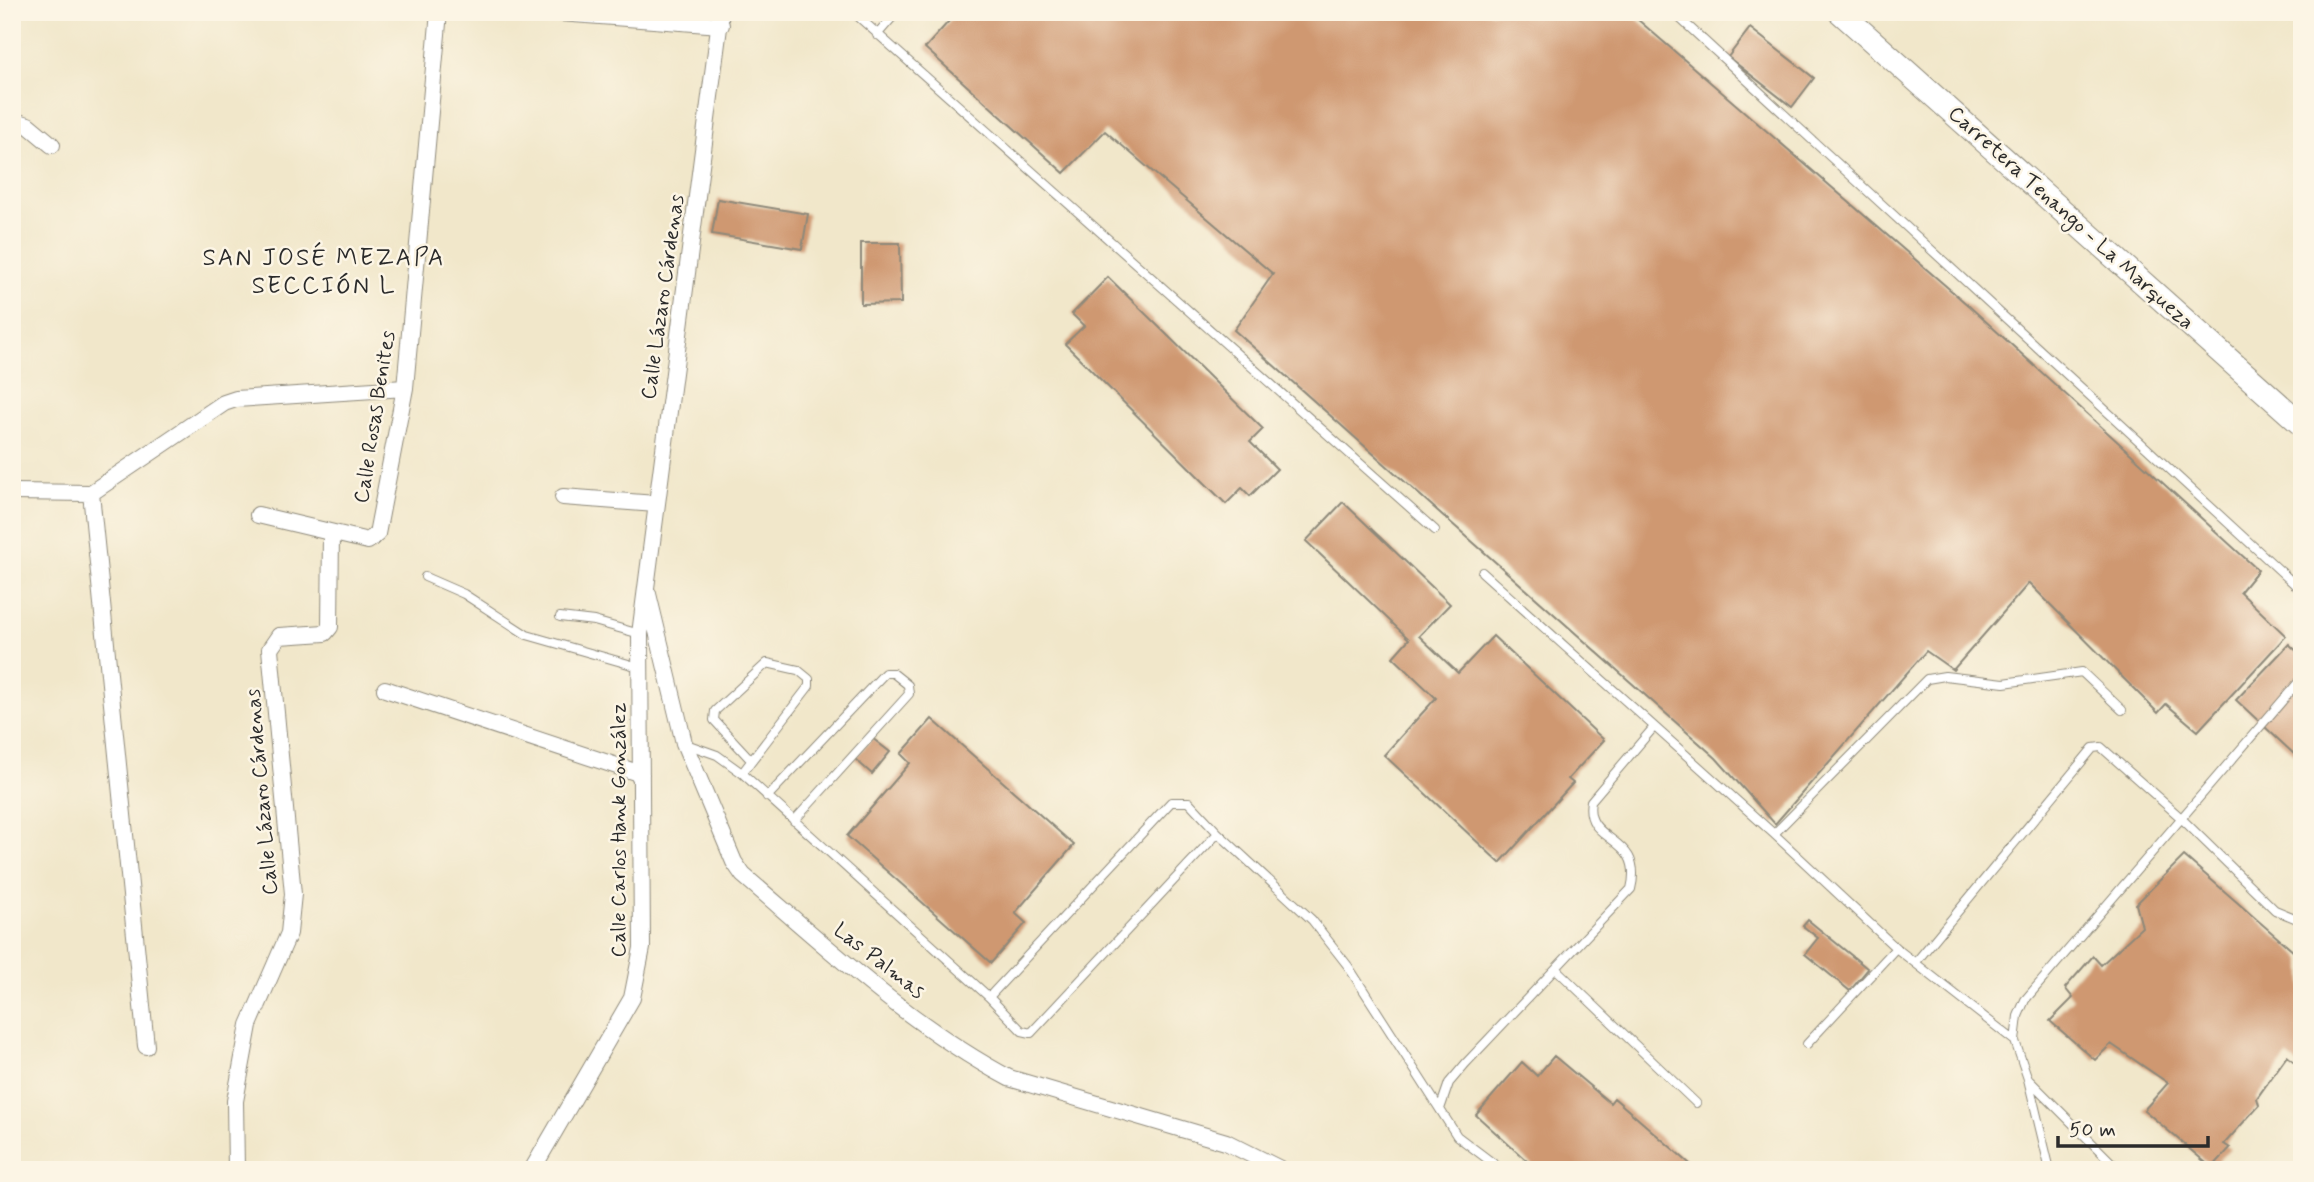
<svg xmlns="http://www.w3.org/2000/svg" width="2314" height="1182" font-family="Mynerve,sans-serif">
<style>
.building{fill:#cf9871}
.lines{fill:none;stroke-linecap:round;stroke-linejoin:round}
.service-casing{stroke:#8e897a;stroke-width:10}
.minor-casing{stroke:#8e897a;stroke-width:18}
.secondary-casing{stroke:#8e897a;stroke-width:25}
.service{stroke:#fff;stroke-width:8}
.minor{stroke:#fff;stroke-width:16}
.secondary{stroke:#fff;stroke-width:23}
.labels{text-anchor:middle;dominant-baseline:central;stroke-width:5;stroke-linejoin:round;paint-order:stroke}
.street-label{font-size:21px;fill:#2b2b2b;stroke:#fcf5e5}
.quarter-label{font-size:24px;letter-spacing:2px;fill:#2b2b2b;stroke:#fcf5e5}
</style>
<rect width="100%" height="100%" fill="#fcf5e5"/>
<filter id="ink" filterUnits="userSpaceOnUse"><feTurbulence type="fractalNoise" baseFrequency=".0143" numOctaves="2"/><feDisplacementMap in="SourceGraphic" scale="14" xChannelSelector="R" yChannelSelector="G"/><feConvolveMatrix kernelMatrix="1 2 1 2 8 2 1 2 1" color-interpolation-filters="sRGB"/></filter>
<filter id="wash" filterUnits="userSpaceOnUse"><feTurbulence type="fractalNoise" baseFrequency=".00686" numOctaves="4" result="noise"/><feDisplacementMap in="SourceGraphic" scale="28" xChannelSelector="R" yChannelSelector="G"/><feGaussianBlur stdDeviation="1.57" result="paint"/><feColorMatrix in="noise" values="0 0 0 0 0 0 0 0 0 0 0 0 0 0 0 0 0 1.4 0 .05"/><feComposite in="paint" operator="in"/></filter>
<g filter="url(#wash)">
<rect width="100%" height="100%" fill="#f1e7ca"/>
<g id="blocks">
<!-- building -->
<path class="building" d="M 957,12 L 1629,12 L 1969,306 L 2258,570 L 2240,592 L 2286,636 L 2198,731 L 2166,704 L 2158,713 L 2029,583 L 1953,670 L 1926,651 L 1775,824 L 1716,758 L 1234,330 L 1273,274 L 1105,131 L 1064,173 L 925,48 Z
M 1750,28 L 1814,78 L 1792,107 L 1728,57 Z
M 718,199 L 808,214 L 802,249 L 712,234 Z
M 861,243 L 900,243 L 901,303 L 861,304 Z
M 1108,277 L 1263,429 L 1250,442 L 1277,469 L 1250,496 L 1242,488 L 1226,504 L 1065,344 L 1084,326 L 1072,314 Z
M 1343,502 L 1450,604 L 1419,636 L 1458,673 L 1493,636 L 1604,740 L 1568,779 L 1573,783 L 1500,863 L 1384,755 L 1436,698 L 1393,657 L 1409,639 L 1306,541 Z
M 2289,644 L 2302,656 L 2302,746 L 2294,754 L 2236,700 Z
M 932,719 L 1074,845 L 1015,913 L 1026,923 L 991,963 L 847,836 L 910,763 L 901,754 Z
M 872,738 L 890,752 L 872,774 L 855,759 Z
M 2184,856 L 2302,959 L 2302,1068 L 2287,1056 L 2257,1098 L 2259,1105 L 2224,1144 L 2230,1148 L 2212,1168 L 2144,1110 L 2168,1083 L 2111,1044 L 2095,1060 L 2050,1021 L 2073,998 L 2065,988 L 2093,956 L 2101,965 L 2142,927 L 2136,904 Z
M 1808,920 L 1868,969 L 1850,991 L 1805,954 L 1818,938 L 1803,926 Z
M 1554,1056 L 1610,1103 L 1614,1098 L 1697,1170 L 1537,1170 L 1476,1115 L 1522,1062 L 1537,1076 Z"/>
</g>
</g>
<g filter="url(#ink)">
<use href="#blocks" fill-opacity="0" stroke="#8e897a" stroke-width="2"/>
<g class="lines">
<defs>
<path id="service" d="M 853,12 L 1435,530
M 1673,12 L 2302,591
M 877,35 L 897,12
M 1482,572 L 1774,834 L 1896,948
M 425,577 L 464,594 L 527,635 L 639,667
M 560,617 L 594,621 L 640,634
M 686,744 L 717,755 L 742,773 L 989,997 L 1022,1031 L 1031,1033 L 1218,833 L 1189,802 L 1171,802 L 989,997
M 742,773 L 809,686 L 809,679 L 798,670 L 767,663 L 715,711 L 714,720 L 751,760
M 767,797 L 885,673 L 893,673 L 908,685 L 909,694 L 794,821
M 1218,833 L 1312,920 L 1348,966 L 1457,1136 L 1502,1170
M 1774,834 L 1927,679 L 1945,676 L 2004,683 L 2082,672 L 2122,710
M 1916,962 L 2093,748 L 2101,747 L 2180,817 L 2275,910 L 2302,921
M 1556,969 L 1696,1103
M 1807,1044 L 1896,948 L 2015,1041
M 2028,1079 L 2119,1170
M 1440,1109 L 1449,1083 L 1466,1063 L 1631,889 C 1645,833 1583,845 1591,801 L 1654,727
M 2050,1170 L 2028,1079 L 2015,1041 L 2018,1016 L 2025,1000 L 2302,678"/>
<path id="minor" d="M 546,12 L 721,25
M 12,120 L 28,125 L 52,145
M 12,492 L 91,493 L 224,403 L 236,399 L 405,388
M 91,493 L 146,1046
M 563,497 L 656,504
M 258,515 L 368,541 L 377,534 L 405,388 L 439,12
M 648,594 L 684,743 L 734,862 L 743,875 C 827,947 911,1026 1009,1078 L 1226,1142 L 1282,1170
M 385,689 L 641,774
M 236,1170 L 235,1101 L 249,1025 L 289,933 L 293,894 L 270,649 L 279,636 L 325,633 L 330,627 L 331,533
M 532,1170 L 632,998 L 642,948 L 640,634 L 721,12"/>
<path id="secondary" d="M 1840,12 L 2302,425"/>
</defs>
<!-- service casing -->
<use href="#service" class="service-casing"/>
<!-- minor casing -->
<use href="#minor" class="minor-casing"/>
<!-- secondary casing -->
<use href="#secondary" class="secondary-casing"/>
<!-- service -->
<use href="#service" class="service"/>
<!-- minor -->
<use href="#minor" class="minor"/>
<!-- secondary -->
<use href="#secondary" class="secondary"/>
</g>
</g>
<g class="labels">
<!-- street labels -->
<g class="street-label">
<text transform="translate(2071 218) rotate(42)">Carretera Tenango - La Marqueza</text>
<text transform="translate(663 297) rotate(-82)">Calle Lázaro Cárdenas</text>
<text transform="translate(375 417) rotate(-81)">Calle Rosas Benites</text>
<text transform="translate(262 792) rotate(-95)">Calle Lázaro Cárdenas</text>
<text transform="translate(619 830) rotate(-90)">Calle Carlos Hank González</text>
<text transform="translate(879 961) rotate(38)">Las Palmas</text>
</g>
<!-- quarter labels -->
<g class="quarter-label">
<text x="324" y="258">SAN JOSÉ MEZAPA<tspan x="324" dy="28">SECCIÓN L</tspan></text>
</g>
</g>
<!-- margin -->
<rect width="2314" height="1182" fill="none" stroke="#fcf5e5" stroke-width="42"/>
<!-- scale -->
<path d="M2058 1136v10h150v-10" fill="none" stroke="#2b2b2b" stroke-width="3.5"/>
<text x="2069" y="1136" font-size="21" fill="#2b2b2b" stroke="#fcf5e5" stroke-width="5" paint-order="stroke">50 m</text>
</svg>
